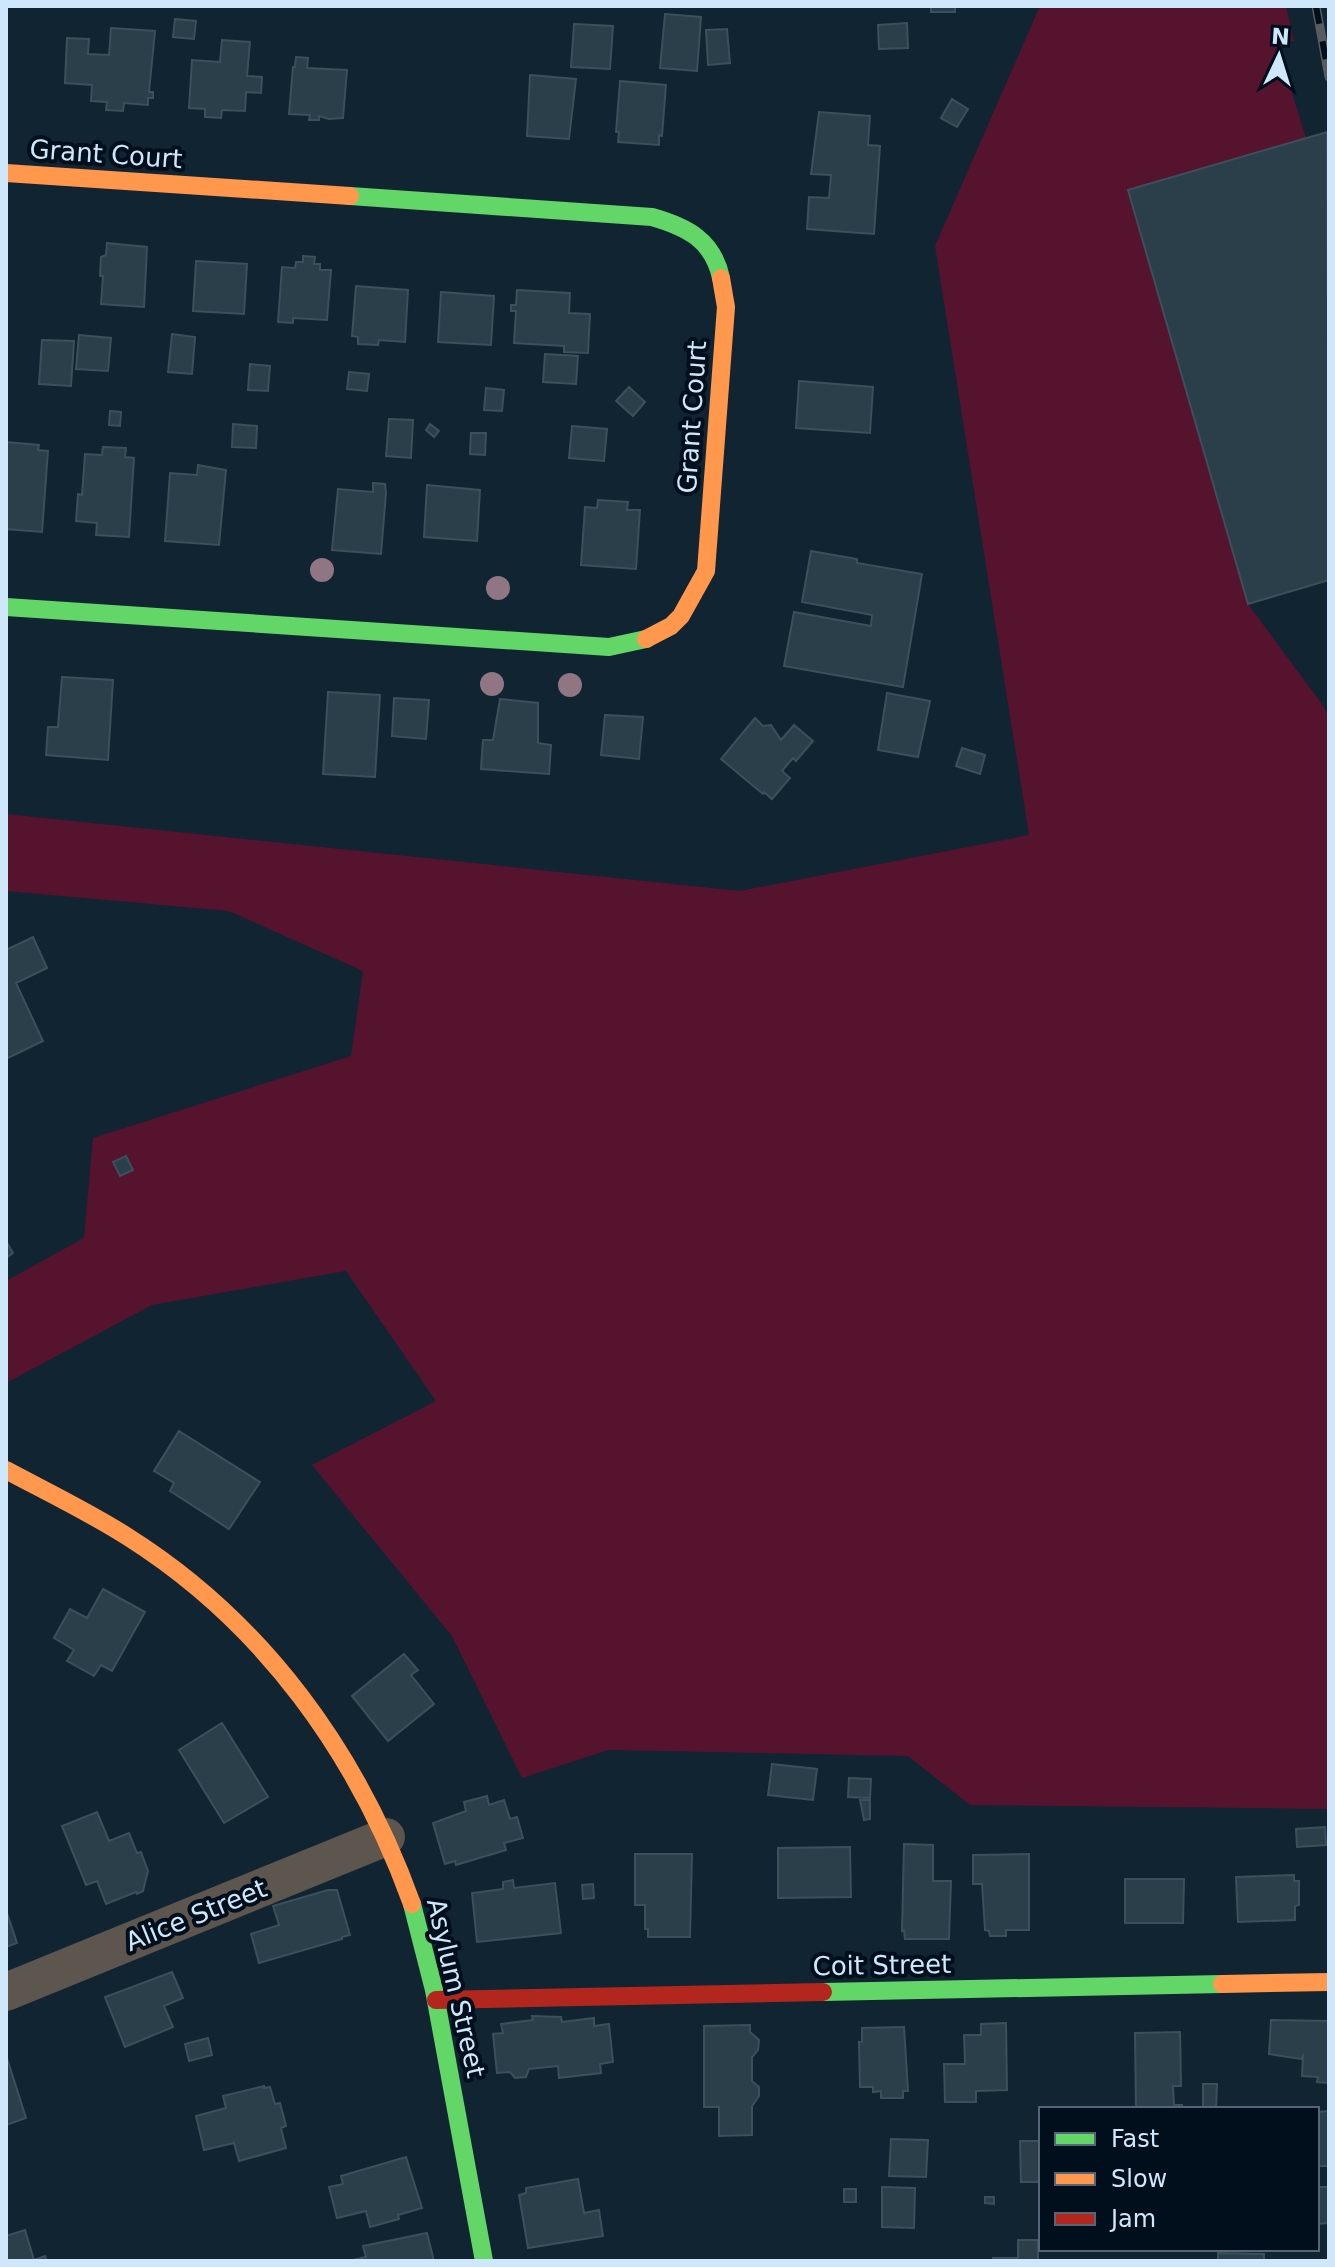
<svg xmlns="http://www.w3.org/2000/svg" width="1335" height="2267" font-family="'DejaVu Sans',sans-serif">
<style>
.green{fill:#56132e}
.building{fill:#2a3f49;stroke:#3b505a;stroke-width:2}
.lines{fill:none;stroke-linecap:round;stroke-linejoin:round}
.street{stroke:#5c564f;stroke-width:38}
.fast{stroke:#63d668;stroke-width:18}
.slow{stroke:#ff974d;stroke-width:18}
.jam{stroke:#b3261e;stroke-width:18}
.rail-casing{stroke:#585c5f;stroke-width:9}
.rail{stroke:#010f1d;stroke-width:6;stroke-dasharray:18;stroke-linecap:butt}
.tree{fill:#907583}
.labels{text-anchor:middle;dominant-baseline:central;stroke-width:8;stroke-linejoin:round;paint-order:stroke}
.street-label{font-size:26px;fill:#cfe7fb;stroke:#010f1d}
</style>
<rect width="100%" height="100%" fill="#112432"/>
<!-- green -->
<path class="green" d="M 1040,6 L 1286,6 L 1294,41 L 1276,41 L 1306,138 L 1128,191 L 1248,604 L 1324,707 L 1329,718 L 1329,1809 L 970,1805 L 908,1756 L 608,1750 L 522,1778 L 452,1636 L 312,1465 L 436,1401 L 346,1271 L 152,1305 L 6,1383 L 6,1281 L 84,1238 L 93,1138 L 351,1056 L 363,971 L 229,911 L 6,891 L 6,814 L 740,891 L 1029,835 L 935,246 Z"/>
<!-- building -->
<path class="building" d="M 931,6 L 955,6 L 955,12 L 931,12 Z
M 665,14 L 701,17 L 697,71 L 660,68 Z
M 175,19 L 196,21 L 194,39 L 173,37 Z
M 907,23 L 908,48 L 879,49 L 878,25 Z
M 574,24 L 613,26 L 610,69 L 571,67 Z
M 111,28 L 155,31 L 149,92 L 153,92 L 153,98 L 148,98 L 148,105 L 124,103 L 123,111 L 106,110 L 107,102 L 91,101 L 92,85 L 65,83 L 67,38 L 89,39 L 88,54 L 109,55 Z
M 727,29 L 730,63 L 708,65 L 706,30 Z
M 222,40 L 250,42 L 247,76 L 262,77 L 261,93 L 246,92 L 245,111 L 222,110 L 221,118 L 205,117 L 205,109 L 189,108 L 192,60 L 220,62 Z
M 296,57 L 308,58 L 307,68 L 347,70 L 343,118 L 329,119 L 319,116 L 319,120 L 309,120 L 310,115 L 289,114 L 293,67 L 295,67 Z
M 530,75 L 576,79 L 569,139 L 527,136 Z
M 620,81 L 666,85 L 662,136 L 659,135 L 659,145 L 618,142 L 619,132 L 616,132 Z
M 952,99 L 968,109 L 957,127 L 941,118 Z
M 819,112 L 870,116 L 868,145 L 880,146 L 874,234 L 807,229 L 809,197 L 829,198 L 831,175 L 811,174 Z
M 1327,132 L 1329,580 L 1248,604 L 1128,190 Z
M 107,243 L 147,247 L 144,307 L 101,304 L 103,276 L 100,276 L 101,257 L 106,255 Z
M 303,256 L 315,257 L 314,264 L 320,264 L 320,270 L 331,270 L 327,320 L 293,318 L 293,323 L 278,322 L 282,267 L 295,268 L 296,262 L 303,262 Z
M 196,261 L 247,264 L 244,314 L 193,311 Z
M 356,286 L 408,290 L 405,342 L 379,340 L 378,345 L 358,344 L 358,337 L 352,336 Z
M 517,290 L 570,293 L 569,313 L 590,314 L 588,353 L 564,352 L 564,346 L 514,343 L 516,311 L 511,311 L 511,305 L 516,305 Z
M 441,292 L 494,296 L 491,345 L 438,342 Z
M 172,334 L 195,337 L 192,374 L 168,372 Z
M 79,335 L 111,338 L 108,371 L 76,369 Z
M 42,340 L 74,341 L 71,386 L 39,384 Z
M 545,354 L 578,356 L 576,384 L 543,382 Z
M 250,364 L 270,366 L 268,391 L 248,390 Z
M 349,372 L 369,374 L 367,391 L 347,389 Z
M 799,381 L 873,387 L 870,433 L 796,428 Z
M 629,387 L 645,402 L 633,416 L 616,401 Z
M 486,388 L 504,390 L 502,411 L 484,410 Z
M 110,411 L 121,412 L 120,426 L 109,425 Z
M 389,419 L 413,420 L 411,458 L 386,456 Z
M 233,424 L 257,426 L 256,448 L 232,447 Z
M 430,424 L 439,431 L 434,437 L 426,430 Z
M 572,426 L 607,429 L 604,461 L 569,458 Z
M 471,433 L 486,433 L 485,455 L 470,454 Z
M 6,442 L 39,445 L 38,450 L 48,451 L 42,532 L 6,529 Z
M 103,447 L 126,448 L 125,457 L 134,458 L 129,537 L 96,535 L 97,523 L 76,521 L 78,494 L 82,495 L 85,454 L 102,455 Z
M 198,465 L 226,470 L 219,545 L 165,541 L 170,473 L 197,475 Z
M 373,483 L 385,484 L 386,493 L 381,554 L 332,550 L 338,489 L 373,492 Z
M 427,485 L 480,490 L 477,541 L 424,537 Z
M 598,500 L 628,502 L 627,510 L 640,510 L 636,569 L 581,565 L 585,507 L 597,508 Z
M 811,551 L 857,559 L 857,563 L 922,574 L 903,687 L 784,666 L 794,612 L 871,626 L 872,615 L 802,602 Z
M 62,677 L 113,680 L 108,760 L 46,755 L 48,727 L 58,727 Z
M 328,692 L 380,695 L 375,777 L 323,774 Z
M 887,693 L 930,701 L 918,757 L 878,750 Z
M 394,698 L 429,700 L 426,739 L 392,736 Z
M 500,699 L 538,703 L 538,743 L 551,745 L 549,774 L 481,769 L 483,740 L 493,740 Z
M 605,715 L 643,717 L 639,759 L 601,755 Z
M 755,718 L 763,726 L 771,725 L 781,740 L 794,725 L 813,741 L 796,761 L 793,758 L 782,771 L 790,778 L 772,799 L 764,792 L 763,794 L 721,759 Z
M 962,748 L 985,755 L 980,774 L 956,766 Z
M 33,937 L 47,968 L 16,983 L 43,1041 L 6,1059 L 6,950 Z
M 126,1156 L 133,1170 L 120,1176 L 113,1162 Z
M 6,1241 L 13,1253 L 6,1258 Z
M 179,1431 L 260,1482 L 229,1529 L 170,1491 L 174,1483 L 154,1471 Z
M 103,1589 L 145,1612 L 112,1671 L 101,1665 L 94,1676 L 67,1661 L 74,1650 L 54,1638 L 70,1609 L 87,1618 Z
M 404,1654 L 418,1670 L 411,1675 L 434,1704 L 388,1741 L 352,1696 Z
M 222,1723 L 268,1797 L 224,1823 L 179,1750 Z
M 772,1764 L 817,1769 L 813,1800 L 768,1795 Z
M 849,1778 L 871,1779 L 870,1798 L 848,1797 Z
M 487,1796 L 489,1805 L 504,1800 L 510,1819 L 517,1817 L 523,1838 L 504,1843 L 506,1850 L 456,1865 L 455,1861 L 445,1864 L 433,1823 L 466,1811 L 464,1802 Z
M 860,1800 L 870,1800 L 870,1819 L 864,1820 Z
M 97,1812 L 109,1841 L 129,1833 L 137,1853 L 141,1852 L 148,1871 L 143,1891 L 137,1894 L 136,1892 L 106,1904 L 97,1881 L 86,1885 L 62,1826 Z
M 1325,1827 L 1326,1845 L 1297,1847 L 1296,1829 Z
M 904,1844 L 933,1845 L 933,1881 L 951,1881 L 949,1939 L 905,1939 L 904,1930 L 902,1931 Z
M 850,1847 L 851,1897 L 778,1898 L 778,1848 Z
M 635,1854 L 692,1854 L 690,1937 L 648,1937 L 648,1929 L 645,1929 L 645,1905 L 635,1905 Z
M 1029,1854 L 1029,1930 L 1006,1930 L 1006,1936 L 990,1936 L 989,1931 L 985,1930 L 982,1884 L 973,1884 L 973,1855 Z
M 1294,1875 L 1294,1881 L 1299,1881 L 1299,1905 L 1295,1906 L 1295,1920 L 1238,1922 L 1236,1877 Z
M 1125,1879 L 1184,1879 L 1183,1923 L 1125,1923 Z
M 513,1880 L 514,1888 L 555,1883 L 561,1933 L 477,1942 L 472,1893 L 503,1889 L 503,1882 Z
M 593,1884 L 594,1898 L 583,1899 L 582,1885 Z
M 328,1890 L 337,1890 L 350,1935 L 342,1937 L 342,1939 L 259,1963 L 251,1934 L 279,1925 L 273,1906 Z
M 6,1910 L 17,1943 L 6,1947 Z
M 172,1972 L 183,1998 L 164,2006 L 173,2027 L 125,2047 L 105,1997 Z
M 532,2016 L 561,2017 L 562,2022 L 594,2018 L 594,2026 L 609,2024 L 613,2062 L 600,2064 L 601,2073 L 559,2078 L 558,2066 L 529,2069 L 526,2077 L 515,2078 L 510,2072 L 497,2073 L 493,2034 L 503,2033 L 501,2024 L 533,2020 Z
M 1271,2020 L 1329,2021 L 1329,2083 L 1317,2082 L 1318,2077 L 1302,2076 L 1303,2056 L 1301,2059 L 1269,2054 Z
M 1006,2023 L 1007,2090 L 976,2091 L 976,2102 L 945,2102 L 944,2064 L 965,2064 L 964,2035 L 981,2035 L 981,2024 Z
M 750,2025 L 750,2032 L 759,2040 L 758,2050 L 752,2057 L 752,2081 L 759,2087 L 759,2096 L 752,2106 L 752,2135 L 719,2136 L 719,2107 L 704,2107 L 704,2026 Z
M 904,2027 L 908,2091 L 903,2091 L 903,2098 L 881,2098 L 881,2091 L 873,2092 L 873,2087 L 860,2087 L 859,2042 L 862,2042 L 862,2028 Z
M 1180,2032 L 1181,2086 L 1173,2086 L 1174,2105 L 1182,2105 L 1182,2109 L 1136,2109 L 1135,2033 Z
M 208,2038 L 212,2055 L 189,2061 L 185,2044 Z
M 6,2055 L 26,2118 L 6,2125 Z
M 1203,2084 L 1217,2084 L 1216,2109 L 1203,2109 Z
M 264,2086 L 264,2088 L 270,2087 L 275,2104 L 280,2103 L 286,2126 L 281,2128 L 286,2148 L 239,2161 L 234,2143 L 204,2150 L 196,2116 L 226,2108 L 223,2096 Z
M 1329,2111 L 1329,2166 L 1317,2166 L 1317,2112 Z
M 891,2139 L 928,2140 L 926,2177 L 889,2176 Z
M 1020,2141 L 1041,2141 L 1041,2182 L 1021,2182 Z
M 406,2157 L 422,2208 L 398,2215 L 399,2219 L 370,2227 L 366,2211 L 337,2218 L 329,2187 L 343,2184 L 341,2176 Z
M 578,2179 L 584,2213 L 599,2210 L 603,2236 L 528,2248 L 519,2195 L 526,2193 L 526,2188 Z
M 882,2187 L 915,2188 L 914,2228 L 882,2227 Z
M 1317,2187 L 1329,2187 L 1329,2223 L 1317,2224 Z
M 844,2189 L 856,2189 L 856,2202 L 844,2202 Z
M 985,2197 L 994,2197 L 994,2204 L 985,2203 Z
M 25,2230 L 34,2260 L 45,2256 L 47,2261 L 6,2261 L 6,2236 Z
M 427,2233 L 434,2261 L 348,2261 L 366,2257 L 363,2246 Z
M 1018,2240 L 1038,2240 L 1038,2261 L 993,2261 L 993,2258 L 1018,2258 Z
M 1218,2253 L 1264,2254 L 1264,2261 L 1218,2261 Z"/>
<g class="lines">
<!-- street -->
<path class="street" d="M 6,1992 L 386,1837"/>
<!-- fast -->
<path class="fast" d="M 350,196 L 652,217 C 687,227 713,240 721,278
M 6,607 L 609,647 L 646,639
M 412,1904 L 434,1990 L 484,2261
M 823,1992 L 1222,1984"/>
<!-- slow -->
<path class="slow" d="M 6,173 L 350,196
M 646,639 L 671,626 L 681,616 L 706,571 L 726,307 L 721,278
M 6,1470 C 47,1492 89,1512 128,1537 C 264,1623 358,1754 412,1904
M 1222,1984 L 1329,1982"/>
<!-- jam -->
<path class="jam" d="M 436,2000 L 823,1992"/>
<defs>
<path id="rail" d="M 1316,6 L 1329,77"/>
</defs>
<!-- rail casing -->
<use href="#rail" class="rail-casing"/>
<!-- rail -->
<use href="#rail" class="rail"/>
</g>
<!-- trees -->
<g class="tree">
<circle cx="322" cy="570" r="12"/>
<circle cx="498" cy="588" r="12"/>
<circle cx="492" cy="684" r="12"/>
<circle cx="570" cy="685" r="12"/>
</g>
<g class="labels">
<!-- street labels -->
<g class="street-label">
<text transform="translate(106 154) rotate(4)">Grant Court</text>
<text transform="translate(692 417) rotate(-86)">Grant Court</text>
<text transform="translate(196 1915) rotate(-22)">Alice Street</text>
<text transform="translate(882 1965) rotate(-1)">Coit Street</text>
<text transform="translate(456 1988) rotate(77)">Asylum Street</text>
</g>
</g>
<!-- border -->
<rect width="1335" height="2267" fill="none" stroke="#cfe7fb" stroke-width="16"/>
<!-- legend -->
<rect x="1039" y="2107" width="280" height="144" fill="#010f1d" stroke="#536576" stroke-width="2"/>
<rect x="1055" y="2133" width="40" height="12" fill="#63d668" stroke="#536576" stroke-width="2"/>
<text x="1111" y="2147" font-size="24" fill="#cfe7fb">Fast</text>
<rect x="1055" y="2173" width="40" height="12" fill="#ff974d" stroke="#536576" stroke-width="2"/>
<text x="1111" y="2187" font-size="24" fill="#cfe7fb">Slow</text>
<rect x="1055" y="2213" width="40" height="12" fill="#b3261e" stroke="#536576" stroke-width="2"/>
<text x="1111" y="2227" font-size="24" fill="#cfe7fb">Jam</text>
<!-- north arrow -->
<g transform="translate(1279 56) rotate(4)" stroke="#010f1d" stroke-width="6" paint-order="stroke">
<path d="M0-6L14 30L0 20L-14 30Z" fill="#cfe7fb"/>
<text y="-12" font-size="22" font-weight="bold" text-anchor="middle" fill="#cfe7fb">N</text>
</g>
</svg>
